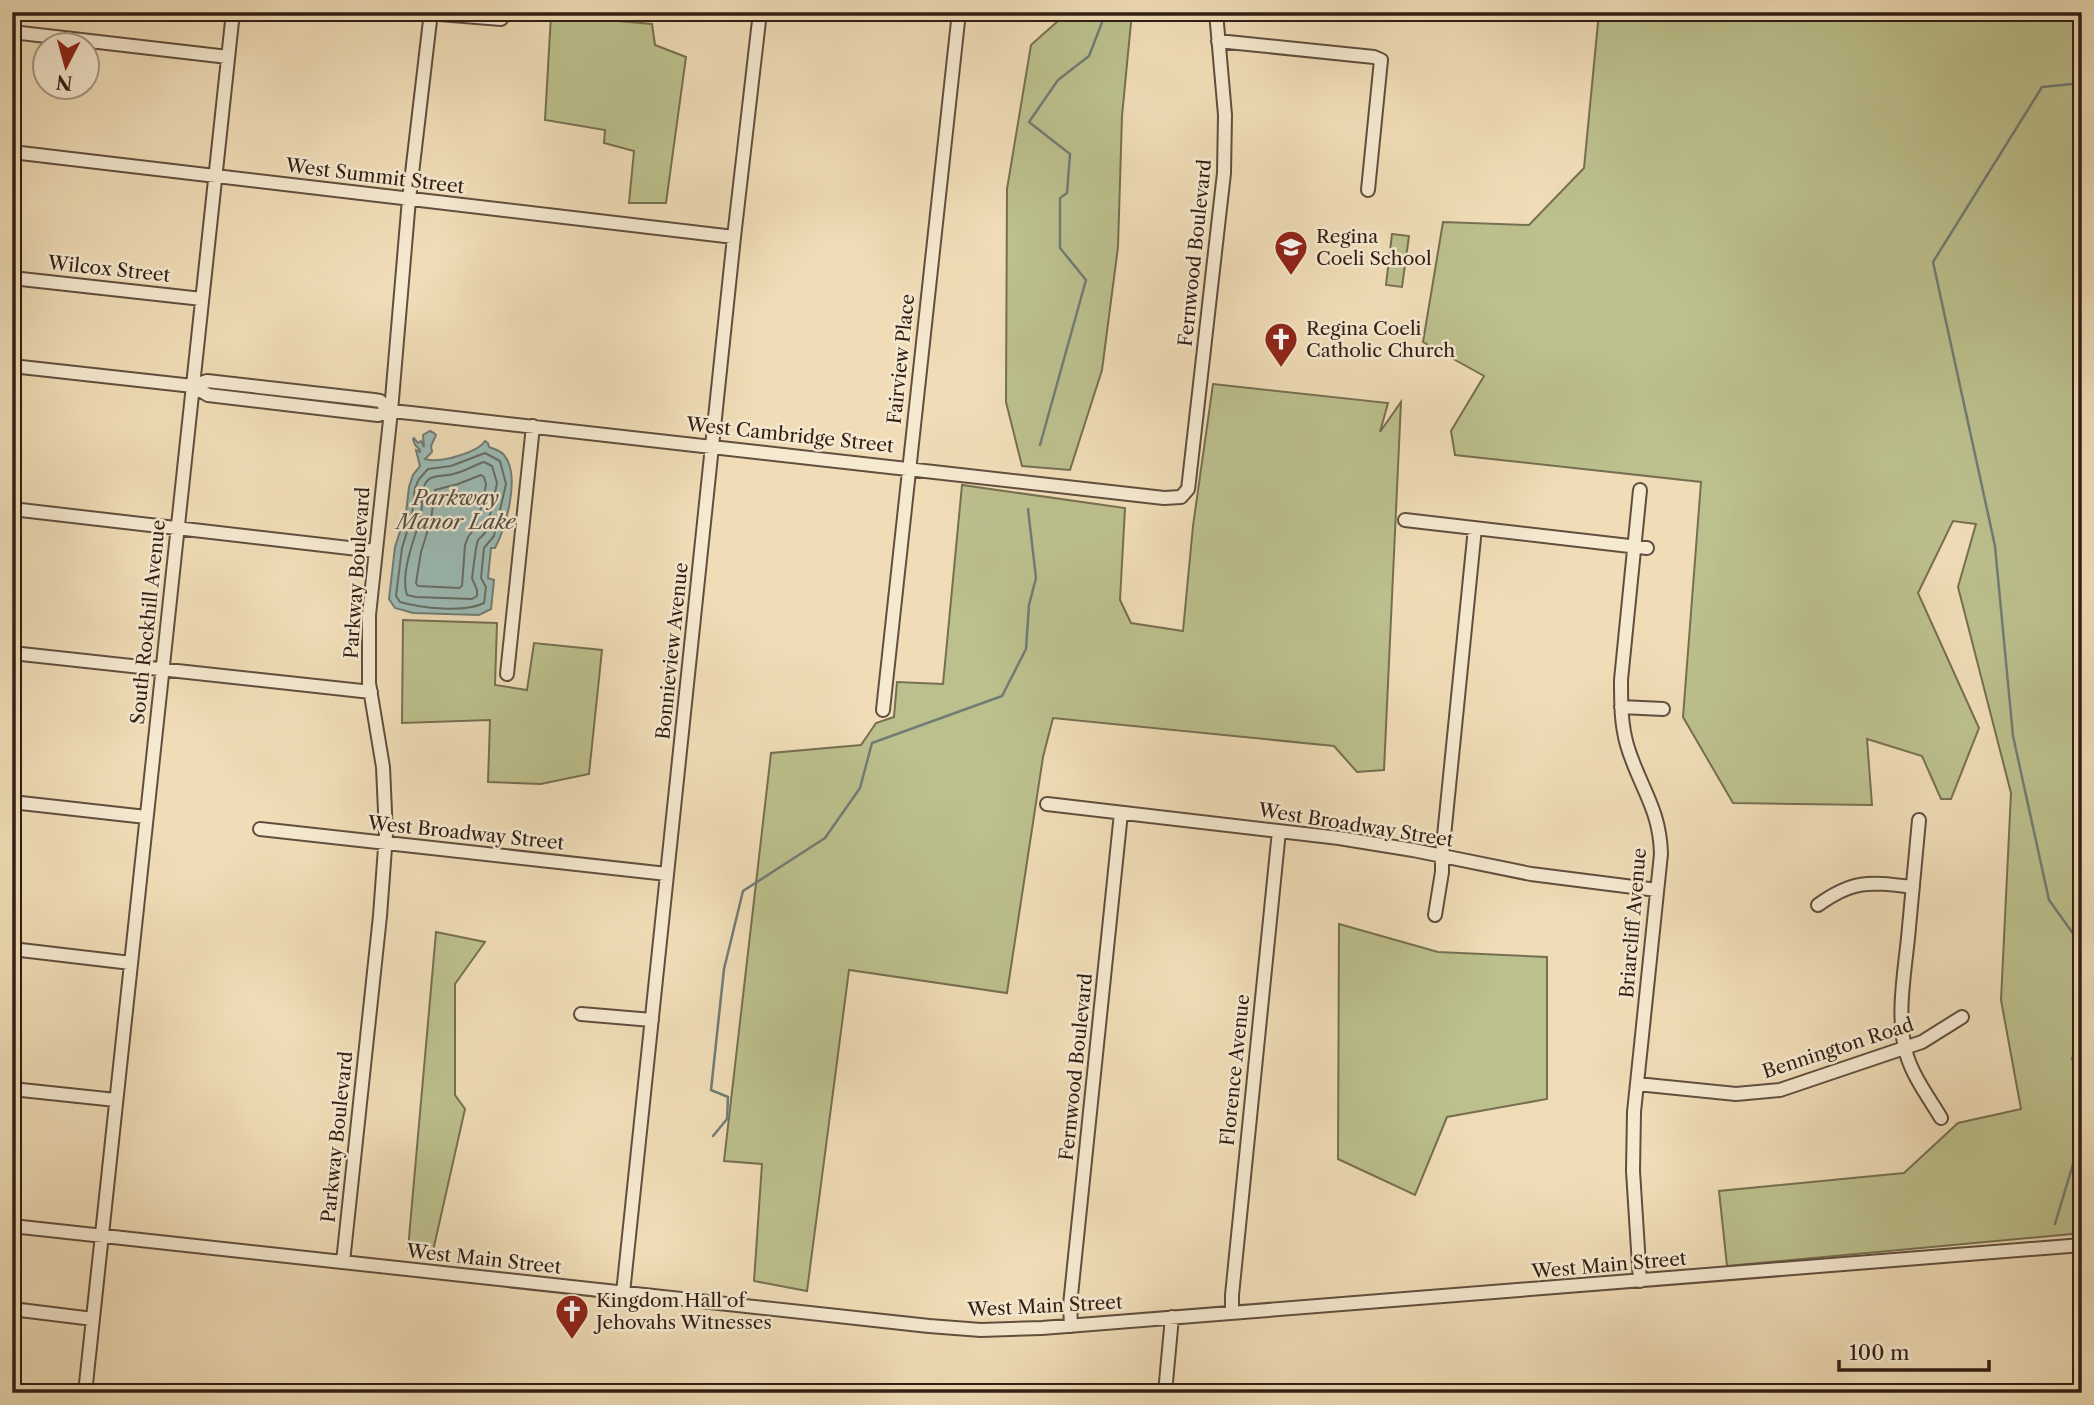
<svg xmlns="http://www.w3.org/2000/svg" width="2094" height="1405" font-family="'Libre Caslon Text',serif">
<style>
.green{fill:#bcc08d;stroke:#766f51;stroke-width:2}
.water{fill:#9bbbb5;stroke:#717c75;stroke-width:2}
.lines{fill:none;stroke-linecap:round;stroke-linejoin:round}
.shore{stroke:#666c65;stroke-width:2}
.stream{stroke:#717c75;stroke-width:2.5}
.minor-casing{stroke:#614e3e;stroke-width:16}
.minor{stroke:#f5e9d0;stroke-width:12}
.rail-casing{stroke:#311e15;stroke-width:5}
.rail{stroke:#f5e9d0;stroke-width:2.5;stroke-dasharray:8;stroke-linecap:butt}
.labels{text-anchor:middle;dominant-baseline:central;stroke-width:5;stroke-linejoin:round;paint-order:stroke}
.street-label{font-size:19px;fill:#311e15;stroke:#f5e9d0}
.poi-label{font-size:19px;fill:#311e15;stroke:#f5e9d0;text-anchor:start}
.water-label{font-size:21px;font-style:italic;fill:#514d45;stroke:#f5e9d0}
</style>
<rect width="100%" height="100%" fill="#f0ddb7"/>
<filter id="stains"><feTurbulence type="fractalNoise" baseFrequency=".00286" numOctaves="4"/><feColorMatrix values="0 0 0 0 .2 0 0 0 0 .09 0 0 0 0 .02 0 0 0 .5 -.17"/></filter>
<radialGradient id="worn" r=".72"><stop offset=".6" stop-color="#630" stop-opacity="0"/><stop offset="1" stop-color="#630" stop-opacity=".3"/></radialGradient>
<!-- green -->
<path class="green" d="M 1068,12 L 1132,12 L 1122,116 L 1118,247 L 1102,370 L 1070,470 L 1022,466 L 1006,402 L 1007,189 L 1031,45 Z
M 1599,12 L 2082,12 L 2082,1233 L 1727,1266 L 1719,1191 L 1904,1173 L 1958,1123 L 2021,1109 L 2001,1000 L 2011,793 L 1958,587 L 1976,524 L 1953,521 L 1918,593 L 1979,728 L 1951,799 L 1941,799 L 1922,756 L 1867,739 L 1872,805 L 1733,803 L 1683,717 L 1701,482 L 1455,455 L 1451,431 L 1484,376 L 1423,342 L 1443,222 L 1529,225 L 1584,168 Z
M 551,15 L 652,24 L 655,45 L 686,57 L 666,203 L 629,203 L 634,151 L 604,143 L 605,130 L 545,120 Z
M 1392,234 L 1409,236 L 1402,287 L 1386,285 Z
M 1213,384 L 1388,403 L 1380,432 L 1401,402 L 1384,770 L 1357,772 L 1334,746 L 1053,718 L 1043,757 L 1007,993 L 849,970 L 807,1291 L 754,1281 L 762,1164 L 724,1161 L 771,753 L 861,745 L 876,723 L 894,717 L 897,682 L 943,684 L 962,485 L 1125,508 L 1120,600 L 1131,623 L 1183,631 L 1193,526 Z
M 403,620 L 497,623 L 495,685 L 527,690 L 534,643 L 602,650 L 589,774 L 541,784 L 488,782 L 490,720 L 402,723 Z
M 1339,924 L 1438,952 L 1547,957 L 1547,1099 L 1447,1117 L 1415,1195 L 1338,1159 Z
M 436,932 L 485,942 L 455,984 L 455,1095 L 465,1109 L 433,1251 L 408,1249 Z"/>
<!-- water -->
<path class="water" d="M 430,431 L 434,433 L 436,435 L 431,446 L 432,452 L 425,459 C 439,464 478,452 485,441 L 488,443 L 489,447 C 494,449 500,450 504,455 C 521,475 506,527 495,548 L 491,548 L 488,578 L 494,580 L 491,609 L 479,615 L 413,613 L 395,608 L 389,599 L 395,547 L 406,513 L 409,487 L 413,475 L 420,466 L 416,450 L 420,452 L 420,450 L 415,445 L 413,439 L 414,438 L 418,443 L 421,441 L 424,447 L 423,435 Z"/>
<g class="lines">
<!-- shore -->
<path class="shore" d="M 485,453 L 500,461 L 506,484 L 494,536 L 484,548 L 481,578 L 486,587 L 484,603 C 465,613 421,608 400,602 L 396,596 L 402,548 L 412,515 L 415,488 L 419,479 L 428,469 L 451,466 Z
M 484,462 L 492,466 L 497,483 L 493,503 L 485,533 L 478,540 L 476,548 L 472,578 L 477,590 L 477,596 L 472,599 L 416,597 L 407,595 C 400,575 414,539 420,520 C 424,509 418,484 431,478 C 437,475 447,476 453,474 C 464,472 474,465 484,462 Z
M 481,475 L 484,477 L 486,484 L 483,501 L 475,528 L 468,537 L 465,545 L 462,586 L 459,588 L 418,586 L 416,583 L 421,552 L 431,520 L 435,490 L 458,484 Z"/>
<!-- stream -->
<path class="stream" d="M 2082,83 L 2042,87 L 1933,262 L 1995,546 L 2013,736 L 2049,900 L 2082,946
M 1040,445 L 1086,280 L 1060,248 L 1060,198 L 1067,193 L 1070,154 L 1029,122 L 1058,80 L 1089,56 L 1106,12
M 2082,1049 L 2072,1058 L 2082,1091
M 713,1136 L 727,1119 L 728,1097 L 711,1090 L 724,969 L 743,891 L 825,838 L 860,788 L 872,743 L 1002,696 L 1026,649 L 1029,605 L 1036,578 L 1028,509
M 2055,1224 L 2082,1134"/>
<defs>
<path id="minor" d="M 415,12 L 501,19
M 12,32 L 228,57
M 1218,41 L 1374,57 L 1381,60 L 1368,190
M 12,152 L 734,237
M 12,278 L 202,299
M 12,366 L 193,386 L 208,395 L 378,415 L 391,411 L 411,413 L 1164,498 L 1181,497 L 1188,489 L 1189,481 L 1224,173 L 1225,115 L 1216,12
M 193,386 L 207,381 L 374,400 L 380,401 L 391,411
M 12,509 L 375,551
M 1405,520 L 1647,548
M 12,653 L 371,692
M 507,674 L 533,426
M 1621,707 L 1663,709
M 883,710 L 959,12
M 12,802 L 146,817
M 1047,804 L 1339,838 L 1413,850 L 1531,874 L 1657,890
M 1919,820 C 1915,859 1912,899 1908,938 C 1904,977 1896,1019 1907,1056 C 1914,1078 1929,1098 1941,1118
M 260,829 L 667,874
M 1818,905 C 1854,879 1870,882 1913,887
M 1435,915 L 1442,872 L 1442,856 L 1475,528
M 12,949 L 131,963
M 581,1014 L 652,1020
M 1637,1084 L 1736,1094 L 1780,1090 L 1922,1042 L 1962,1017
M 12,1089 L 116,1100
M 12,1226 L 929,1326 L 981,1330 L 1042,1328 L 2082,1245
M 343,1262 L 380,916 L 386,834 L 383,767 L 369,683 L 369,615 L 391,411 L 409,199 L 431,12
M 1640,1281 L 1633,1171 L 1634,1112 L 1661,854 C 1660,808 1639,786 1627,745 C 1621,724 1621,703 1621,680 L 1640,490
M 623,1293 L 734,237 L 760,12
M 12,1309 L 93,1319
M 1232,1313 L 1232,1295 L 1279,831
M 1071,1326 L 1070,1305 L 1121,813
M 85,1393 L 233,12
M 1165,1393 L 1172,1317"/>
</defs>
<!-- minor casing -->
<use href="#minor" class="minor-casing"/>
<!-- minor -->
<use href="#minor" class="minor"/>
<defs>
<path id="rail" d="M 1757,1393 L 1770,1390
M 2048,1393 L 2082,1390"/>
</defs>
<!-- rail casing -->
<use href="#rail" class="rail-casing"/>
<!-- rail -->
<use href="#rail" class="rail"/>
</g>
<!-- icons -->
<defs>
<symbol id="school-pin" viewBox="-11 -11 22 30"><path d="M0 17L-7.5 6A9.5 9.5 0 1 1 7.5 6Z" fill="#8f2418" stroke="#f5e9d0"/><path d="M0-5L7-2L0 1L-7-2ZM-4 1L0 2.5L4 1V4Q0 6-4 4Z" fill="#fff"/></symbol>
<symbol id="church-pin" viewBox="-11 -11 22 30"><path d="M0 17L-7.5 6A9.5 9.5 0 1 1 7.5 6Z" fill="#8f2418" stroke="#f5e9d0"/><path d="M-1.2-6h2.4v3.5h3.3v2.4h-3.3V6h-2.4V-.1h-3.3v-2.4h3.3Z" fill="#fff"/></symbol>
</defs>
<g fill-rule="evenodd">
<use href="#school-pin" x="1272" y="228" width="38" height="52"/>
<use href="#church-pin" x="1262" y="320" width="38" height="52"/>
<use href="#church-pin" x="553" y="1292" width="38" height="52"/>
</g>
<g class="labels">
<!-- street labels -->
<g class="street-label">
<text transform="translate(375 176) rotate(7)">West Summit Street</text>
<text transform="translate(1195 253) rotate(-84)">Fernwood Boulevard</text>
<text transform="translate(109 269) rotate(6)">Wilcox Street</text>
<text transform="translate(901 359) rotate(-84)">Fairview Place</text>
<text transform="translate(790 435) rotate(6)">West Cambridge Street</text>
<text transform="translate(357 573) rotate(-86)">Parkway Boulevard</text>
<text transform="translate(148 622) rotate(-84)">South Rockhill Avenue</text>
<text transform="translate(672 651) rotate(-84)">Bonnieview Avenue</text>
<text transform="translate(1356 825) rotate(9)">West Broadway Street</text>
<text transform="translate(466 833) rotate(6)">West Broadway Street</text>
<text transform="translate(1633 923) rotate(-85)">Briarcliff Avenue</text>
<text transform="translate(1838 1048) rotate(-18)">Bennington Road</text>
<text transform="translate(1076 1067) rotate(-84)">Fernwood Boulevard</text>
<text transform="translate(1235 1070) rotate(-84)">Florence Avenue</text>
<text transform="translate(337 1137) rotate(-84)">Parkway Boulevard</text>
<text transform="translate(484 1259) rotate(6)">West Main Street</text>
<text transform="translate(1609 1265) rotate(-5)">West Main Street</text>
<text transform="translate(1045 1306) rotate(-3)">West Main Street</text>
</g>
<!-- poi labels -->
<g class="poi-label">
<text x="1316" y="236">Regina<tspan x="1316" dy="22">Coeli School</tspan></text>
<text x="1306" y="328">Regina Coeli<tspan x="1306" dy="22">Catholic Church</tspan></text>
<text x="596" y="1300">Kingdom Hall of<tspan x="596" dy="22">Jehovahs Witnesses</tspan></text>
</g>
<!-- water labels -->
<g class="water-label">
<text x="456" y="497">Parkway<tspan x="456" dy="24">Manor Lake</tspan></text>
</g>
</g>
<!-- margin -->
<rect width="2094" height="1405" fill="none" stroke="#f0ddb7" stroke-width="42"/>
<rect x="14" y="14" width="2066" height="1377" fill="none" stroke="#311e15" stroke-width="3.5"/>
<rect x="21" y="21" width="2052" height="1363" fill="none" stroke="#311e15" stroke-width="2"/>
<!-- north arrow -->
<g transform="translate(66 66) rotate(186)"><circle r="33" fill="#f5e9d0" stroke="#a79885" stroke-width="2"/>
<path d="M0-5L12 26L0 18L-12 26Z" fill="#8f2418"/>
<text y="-10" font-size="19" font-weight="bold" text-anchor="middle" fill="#311e15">N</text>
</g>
<!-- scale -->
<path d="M1839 1360v10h150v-10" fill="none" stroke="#311e15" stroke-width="3.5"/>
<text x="1849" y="1360" font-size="21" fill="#311e15" stroke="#f5e9d0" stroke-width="5" paint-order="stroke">100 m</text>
<rect width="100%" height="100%" filter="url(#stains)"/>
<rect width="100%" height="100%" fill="url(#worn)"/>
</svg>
